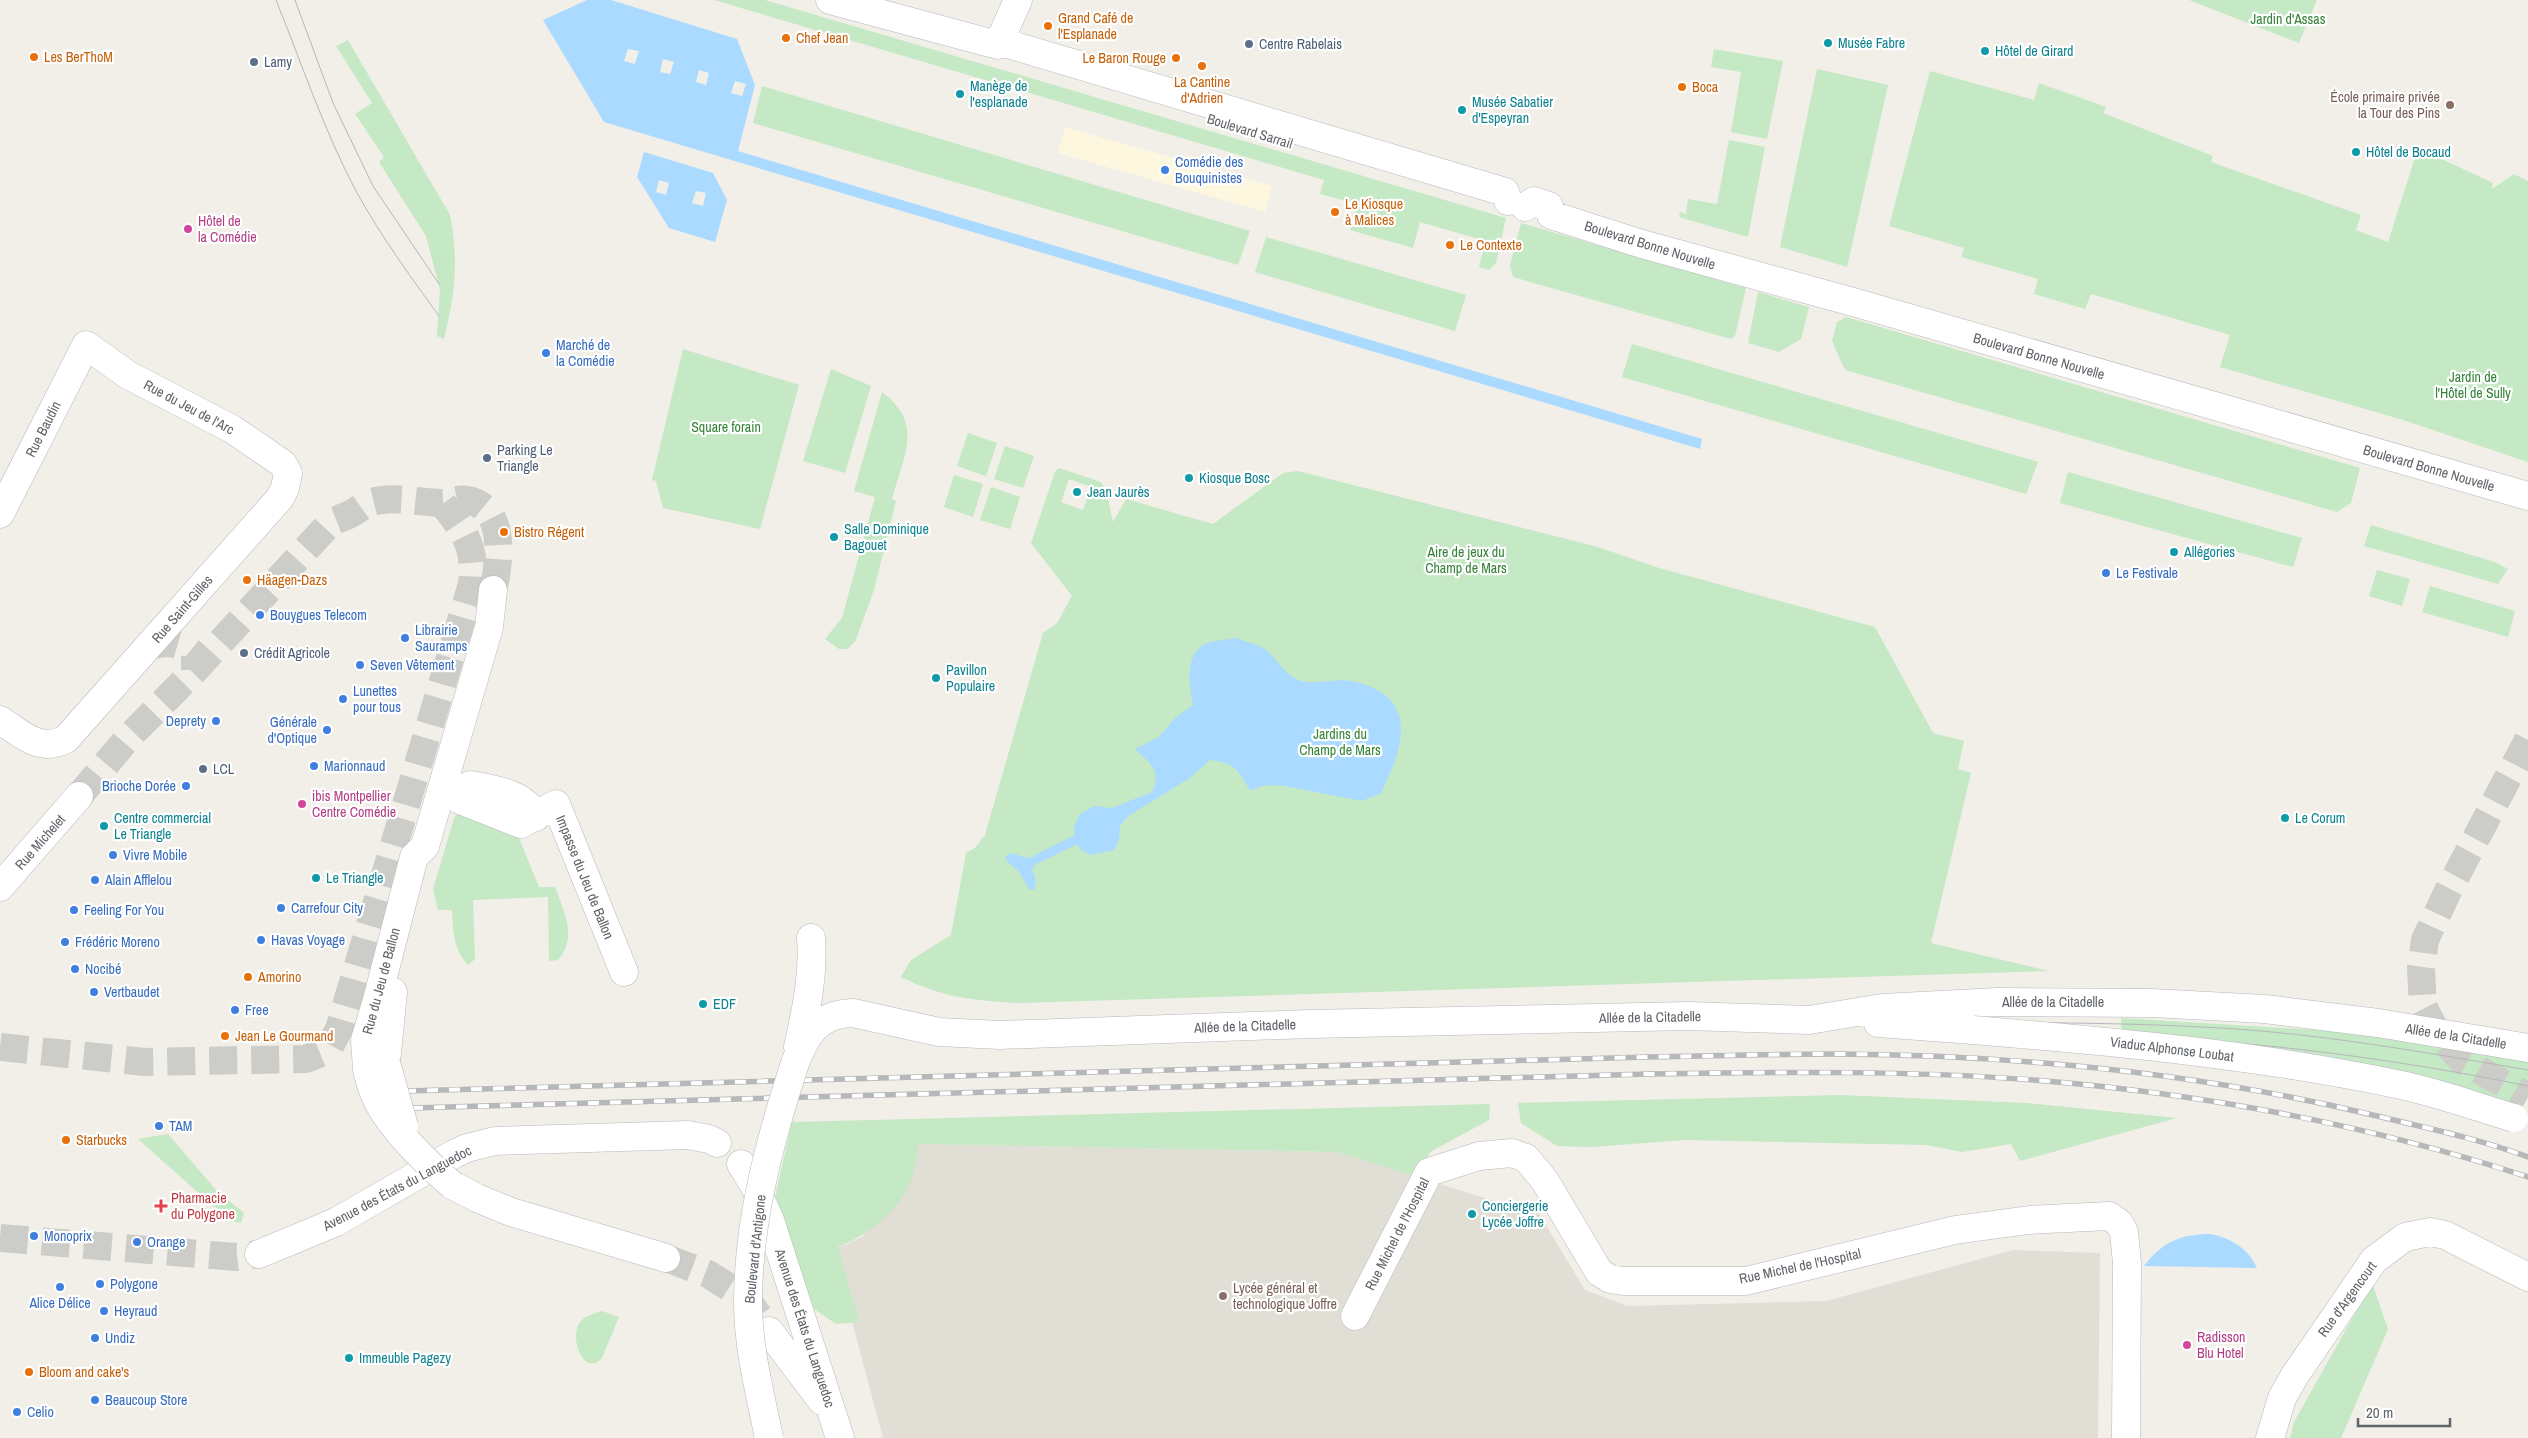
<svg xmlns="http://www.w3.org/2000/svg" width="2528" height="1438" font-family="'Archivo Narrow',sans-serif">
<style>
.commercial{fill:#fef7e0}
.education{fill:#e1ded6}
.green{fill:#c5e8c5;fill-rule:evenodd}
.water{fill:#aadaff;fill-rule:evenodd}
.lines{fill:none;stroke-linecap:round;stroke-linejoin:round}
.stream{stroke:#aadaff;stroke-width:9}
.minor-tunnel{stroke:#ccccc8;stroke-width:28;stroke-dasharray:28 14;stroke-linecap:butt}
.minor-casing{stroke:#b5b8bc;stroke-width:29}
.minor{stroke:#fff;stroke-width:28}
.tram{stroke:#b6b7b8;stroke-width:1}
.rail-casing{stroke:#b6b7b8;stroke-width:5.5}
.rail{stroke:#fff;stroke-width:4;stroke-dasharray:11;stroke-linecap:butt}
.minor-bridge-casing{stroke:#b5b8bc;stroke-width:29;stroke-linecap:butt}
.minor-bridge{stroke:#fff;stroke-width:28}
.food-dot{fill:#e8710a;stroke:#fff;stroke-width:2}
.culture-dot{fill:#0f9aa8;stroke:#fff;stroke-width:2}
.service-dot{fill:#5c6f8a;stroke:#fff;stroke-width:2}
.education-dot{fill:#8d6e63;stroke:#fff;stroke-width:2}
.shop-dot{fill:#3f7fe0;stroke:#fff;stroke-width:2}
.hotel-dot{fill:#d1479c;stroke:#fff;stroke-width:2}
.health-dot{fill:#e0444e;stroke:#fff;stroke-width:2}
.labels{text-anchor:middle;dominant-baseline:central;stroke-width:4.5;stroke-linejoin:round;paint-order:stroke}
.food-label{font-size:14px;fill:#c56008;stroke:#fff;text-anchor:start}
.park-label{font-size:14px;fill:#348238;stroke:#fff}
.culture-label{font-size:14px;fill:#0d838f;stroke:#fff;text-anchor:start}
.service-label{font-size:14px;fill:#4e5e75;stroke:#fff;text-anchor:start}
.education-label{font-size:14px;fill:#785e54;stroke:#fff;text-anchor:end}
.street-label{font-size:14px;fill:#5f6368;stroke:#fff}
.shop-label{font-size:14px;fill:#366cbe;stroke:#fff;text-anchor:start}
.hotel-label{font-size:14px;fill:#b23c85;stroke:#fff;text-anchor:start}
.health-label{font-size:14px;fill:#be3a42;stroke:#fff;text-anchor:start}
</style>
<rect width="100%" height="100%" fill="#f1efe8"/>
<!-- commercial -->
<path class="commercial" d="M 1065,127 L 1272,186 L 1265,212 L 1058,153 Z"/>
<!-- education -->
<path class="education" d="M 918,1144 L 1337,1152 L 1498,1202 L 1532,1202 L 1585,1290 L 1627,1306 L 1826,1301 L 2013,1250 L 2100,1253 L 2098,1438 L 883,1438 L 833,1250 L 862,1237 L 909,1184 Z"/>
<!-- green -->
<path class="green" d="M 714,0 L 765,0 L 1506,218 L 1496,263 L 1489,270 L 1479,267 L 1486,241 L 1420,222 L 1413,248 L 1350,230 L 1357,204 L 1320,194 L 1324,180 Z
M 2189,0 L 2317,0 L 2299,43 Z
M 348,40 L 450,215 C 459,260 455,295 444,339 L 437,336 L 440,290 L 426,236 L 379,162 L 384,157 L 355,114 L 372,103 L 336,46 Z
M 1714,49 L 1783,61 L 1767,139 L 1731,132 L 1741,72 L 1711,67 Z
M 1817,69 L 1888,85 L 1847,267 L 1780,247 Z
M 1930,71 L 2034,100 L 2039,83 L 2106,107 L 2103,113 L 2213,156 L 2211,162 L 2361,215 L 2356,230 L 2388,242 L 2418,148 L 2493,183 L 2492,189 L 2514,174 L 2528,181 L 2528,462 L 2403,420 L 2220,367 L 2230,335 L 2091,294 L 2085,309 L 2034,294 L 2038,279 L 1961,257 L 1964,248 L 1889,226 Z
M 762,86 L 1250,231 L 1238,265 L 753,123 Z
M 1729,140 L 1765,147 L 1748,237 L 1679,217 L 1680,212 L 1686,214 L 1688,199 L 1717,204 Z
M 1521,223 L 1746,288 L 1735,336 L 1731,339 L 1513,277 L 1510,266 Z
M 1266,237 L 1466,295 L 1455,331 L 1255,272 Z
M 1758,292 L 1809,307 L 1801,339 L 1779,352 L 1748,343 Z
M 1846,317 L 2360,468 L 2351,503 L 2337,512 L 1845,370 L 1832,341 L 1837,322 Z
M 1632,344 L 2038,462 L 2026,494 L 1622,377 Z
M 683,349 L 799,385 L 760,529 L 663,508 L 656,481 L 652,480 Z
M 831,369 L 871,386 L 845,473 L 803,461 Z
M 882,392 C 925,424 903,457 892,499 L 896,501 L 874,590 L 855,642 L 847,649 L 839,649 L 825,639 L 842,618 L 875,497 L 854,491 Z
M 968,433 L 997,443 L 986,476 L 957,466 Z
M 1005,446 L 1034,456 L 1023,488 L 994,479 Z
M 1059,468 L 1101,482 L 1106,490 L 1113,522 L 1126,499 L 1213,524 L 1283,473 L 1298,471 L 1598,547 L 1659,568 L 1875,627 L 1933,733 L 1964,741 L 1958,769 L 1971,773 L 1931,943 L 2049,971 L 1019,1003 C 975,1001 941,997 901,977 L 911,960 L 951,935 L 966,853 L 975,848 L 985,835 L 1043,633 L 1057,623 L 1072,596 L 1031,543 L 1055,472 ZM 1069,479 L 1091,487 L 1083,510 L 1061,502 Z
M 2068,472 L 2302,538 L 2293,567 L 2060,503 Z
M 954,475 L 983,484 L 973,517 L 944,507 Z
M 991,487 L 1020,497 L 1010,529 L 980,520 Z
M 2371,525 L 2495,562 L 2508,569 L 2498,584 L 2364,546 Z
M 2377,570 L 2410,579 L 2402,606 L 2369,596 Z
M 2430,586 L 2515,611 L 2508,637 L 2422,612 Z
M 462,812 L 510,828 L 519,838 L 539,887 L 555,887 C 564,912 578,937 558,960 L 549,961 L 548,897 L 473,900 L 475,959 L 468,965 C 453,949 453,930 452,910 L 438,910 L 433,889 L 453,822 L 455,816 Z
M 2121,1018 L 2333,1031 L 2528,1059 L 2528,1092 L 2517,1090 L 2511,1110 L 2122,1039 Z
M 1840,1095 L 2027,1103 L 2177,1118 L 2020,1161 L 2011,1144 L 1962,1152 L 1927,1145 L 1686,1140 L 1591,1147 L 1557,1146 L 1521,1123 L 1518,1103 Z
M 1490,1104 L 1489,1120 L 1430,1152 L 1420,1178 L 1337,1152 L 919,1144 C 916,1157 915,1174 909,1185 C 894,1215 868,1235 838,1247 L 859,1322 L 836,1324 L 814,1309 L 775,1197 L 792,1122 Z
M 168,1134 L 217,1191 L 244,1213 L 241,1223 L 230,1221 L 138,1139 Z
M 2372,1283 L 2388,1329 L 2341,1438 L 2290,1438 L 2294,1422 Z
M 602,1311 L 619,1317 L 602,1358 C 583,1379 566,1333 583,1319 C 588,1315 596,1313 602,1311 Z"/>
<!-- water -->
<path class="water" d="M 587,0 L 611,0 L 737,39 L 755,85 L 738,151 L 1702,439 L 1700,449 L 604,122 L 543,20 ZM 628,49 L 639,51 L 635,64 L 624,61 ZM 663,59 L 674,62 L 670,74 L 660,72 ZM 699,70 L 709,73 L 706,85 L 696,82 ZM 735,81 L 746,84 L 742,96 L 731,93 Z
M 644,152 L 713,173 L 727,200 L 715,242 L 669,228 L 637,177 ZM 659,180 L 669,183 L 666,195 L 656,192 ZM 696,191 L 706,193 L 703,206 L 692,203 Z
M 1235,638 C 1243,641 1253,643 1261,647 C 1276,654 1281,674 1301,681 C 1316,685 1335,678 1351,681 C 1420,695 1405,747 1380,794 L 1361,801 L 1285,786 L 1266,785 L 1250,790 C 1237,769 1235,763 1210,760 L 1190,778 L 1128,816 L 1120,826 L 1119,840 L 1114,850 L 1090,855 L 1080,849 L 1075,840 L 1074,827 L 1080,814 L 1094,806 L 1112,808 L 1152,792 C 1162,769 1150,764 1135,749 L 1159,737 L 1175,718 L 1193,705 C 1189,684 1184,654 1207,643 C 1215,640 1227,640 1235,638 Z
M 1011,853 L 1028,858 L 1037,856 L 1040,859 L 1032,869 L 1036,881 L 1034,890 L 1030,890 L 1019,872 L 1006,860 L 1006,856 Z
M 2211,1234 C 2232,1239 2248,1248 2257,1268 L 2144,1266 C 2162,1242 2181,1234 2211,1234 Z"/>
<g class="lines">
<!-- stream -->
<path class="stream" d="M 1039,858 L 1075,840"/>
<!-- minor-tunnel -->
<path class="minor-tunnel" d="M 150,646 C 167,641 183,642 195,656 L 195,670
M 2528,740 L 2448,891 L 2425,940 L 2421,969 L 2423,1006 L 2438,1035 L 2463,1061 L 2528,1097
M 79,796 L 127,739 L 195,670 L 331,522 C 338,519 345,517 352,513 C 357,511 362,506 368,503 C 391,495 416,502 440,503 C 449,504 458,498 466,500 C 507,505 500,563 493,590
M 0,1047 L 145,1062 L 306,1059 L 328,1050 L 339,1029 L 472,584 C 476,547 465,532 443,504
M 0,1238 L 236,1257 L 259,1254
M 666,1258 L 708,1274 L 746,1298 L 760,1318"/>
<defs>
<path id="minor" d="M 830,0 L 990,43 L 1008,44 L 1505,192 L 1508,201
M 998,45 L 1018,0
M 1525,207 L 1534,201 L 1549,206 L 1551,215
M 1551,215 L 1642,244 L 1853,302 L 2528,496
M 0,514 L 86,345 L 128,375 L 232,429 L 283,464 L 288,473 L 285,488 L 280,498 L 66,739 C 39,753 22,734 0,720
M 442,788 L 456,793 L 460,800 L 521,824 L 556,804 L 624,972
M 456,793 L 470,785 C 494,789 525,793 536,817
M 0,887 L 79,796
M 1878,1023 L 1973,1030
M 798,1047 C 806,1010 814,976 811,938
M 386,1063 L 393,992
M 795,1063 C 806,1034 818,1014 853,1013 L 939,1032 L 1000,1035 L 1309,1024 L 1688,1016 L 1809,1020 L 1882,1008 L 1998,1002 L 2152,1003 L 2265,1009 L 2378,1023 L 2528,1048
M 367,1069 L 365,1040 L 377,1000 L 414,857 L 425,846 L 489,627 L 493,590
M 741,1164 L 755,1187 L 770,1220 L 840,1438
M 452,1185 L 477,1198 L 511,1212 L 666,1258
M 259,1254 L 336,1222 L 454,1154 L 467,1148 L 495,1141 L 688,1135 L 709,1139 L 717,1143
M 1355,1316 L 1429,1172 L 1479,1156 L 1512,1153 L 1526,1158 L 1545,1181 L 1599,1272 L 1610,1279 L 1623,1281 L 1746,1281 L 1955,1230 L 2029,1220 L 2109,1216 L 2119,1223 L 2124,1232 L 2127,1263 L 2126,1438
M 769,1331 L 822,1401
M 2270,1438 L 2282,1398 L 2295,1375 L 2374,1260 L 2405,1237 L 2430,1232 L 2445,1235 L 2528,1277"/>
</defs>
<!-- minor casing -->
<use href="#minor" class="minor-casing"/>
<!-- minor -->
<use href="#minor" class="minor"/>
<!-- tram -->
<path class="tram" d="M 276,0 C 302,64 324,131 357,193 C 381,236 410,276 439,316
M 295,0 L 333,103 L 373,186 L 439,284
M 1974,1022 C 2070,1023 2166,1023 2262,1031 C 2351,1039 2440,1055 2528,1070
M 1973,1035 C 2024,1035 2074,1034 2125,1036 C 2260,1041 2396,1059 2528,1086"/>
<defs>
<path id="rail" d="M 405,1091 L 1648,1057 C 1710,1056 1773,1054 1836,1054 C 2017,1055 2200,1073 2377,1116 C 2427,1128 2479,1139 2528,1157
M 412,1108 L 1648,1074 C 1781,1072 1914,1070 2046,1081 C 2209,1095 2373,1126 2528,1177"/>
</defs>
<!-- rail casing -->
<use href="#rail" class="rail-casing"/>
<!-- rail -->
<use href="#rail" class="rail"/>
<defs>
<path id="minor-bridge" d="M 1973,1030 C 2117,1042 2260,1055 2401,1085 C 2439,1093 2477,1107 2514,1118
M 386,1063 L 404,1126
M 367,1069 C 369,1077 371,1087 375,1095 C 387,1125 428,1164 452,1185
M 769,1438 C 760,1393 748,1348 748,1302 C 748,1221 770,1140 795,1063"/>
</defs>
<!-- minor-bridge casing -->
<use href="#minor-bridge" class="minor-bridge-casing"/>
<!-- minor-bridge -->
<use href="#minor-bridge" class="minor-bridge"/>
</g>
<!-- markers -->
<g class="food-dot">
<circle cx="1048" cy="26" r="5"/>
<circle cx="786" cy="38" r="5"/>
<circle cx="34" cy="57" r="5"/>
<circle cx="1176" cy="58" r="5"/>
<circle cx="1202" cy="66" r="5"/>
<circle cx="1682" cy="87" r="5"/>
<circle cx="1335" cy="212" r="5"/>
<circle cx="1450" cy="245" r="5"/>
<circle cx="504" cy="532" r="5"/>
<circle cx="247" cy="580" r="5"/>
<circle cx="248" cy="977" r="5"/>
<circle cx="225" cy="1036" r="5"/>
<circle cx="66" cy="1140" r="5"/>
<circle cx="29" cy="1372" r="5"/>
</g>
<g class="culture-dot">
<circle cx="1828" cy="43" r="5"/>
<circle cx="1985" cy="51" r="5"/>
<circle cx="960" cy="94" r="5"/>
<circle cx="1462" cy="110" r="5"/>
<circle cx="2356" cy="152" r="5"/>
<circle cx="1189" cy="478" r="5"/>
<circle cx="1077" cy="492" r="5"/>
<circle cx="834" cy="537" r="5"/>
<circle cx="2174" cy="552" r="5"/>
<circle cx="936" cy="678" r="5"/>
<circle cx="2285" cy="818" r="5"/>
<circle cx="104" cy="826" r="5"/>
<circle cx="316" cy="878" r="5"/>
<circle cx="703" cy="1004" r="5"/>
<circle cx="1472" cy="1214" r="5"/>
<circle cx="349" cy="1358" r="5"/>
</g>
<g class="service-dot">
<circle cx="1249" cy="44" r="5"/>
<circle cx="254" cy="62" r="5"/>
<circle cx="487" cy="458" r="5"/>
<circle cx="244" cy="653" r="5"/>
<circle cx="203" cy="769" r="5"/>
</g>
<g class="education-dot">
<circle cx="2450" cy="105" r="5"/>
<circle cx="1223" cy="1296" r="5"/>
</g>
<g class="shop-dot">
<circle cx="1165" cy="170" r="5"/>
<circle cx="546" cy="353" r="5"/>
<circle cx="2106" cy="573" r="5"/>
<circle cx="260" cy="615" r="5"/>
<circle cx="405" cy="638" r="5"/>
<circle cx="360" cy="665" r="5"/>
<circle cx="343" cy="699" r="5"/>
<circle cx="216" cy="721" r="5"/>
<circle cx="327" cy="730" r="5"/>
<circle cx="314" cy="766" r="5"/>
<circle cx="186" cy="786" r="5"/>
<circle cx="113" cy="855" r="5"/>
<circle cx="95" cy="880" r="5"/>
<circle cx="281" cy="908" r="5"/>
<circle cx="74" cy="910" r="5"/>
<circle cx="261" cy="940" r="5"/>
<circle cx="65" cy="942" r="5"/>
<circle cx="75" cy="969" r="5"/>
<circle cx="94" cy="992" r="5"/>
<circle cx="235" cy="1010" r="5"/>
<circle cx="159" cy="1126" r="5"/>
<circle cx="34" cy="1236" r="5"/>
<circle cx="137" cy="1242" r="5"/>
<circle cx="100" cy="1284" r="5"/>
<circle cx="60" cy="1287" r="5"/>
<circle cx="104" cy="1311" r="5"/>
<circle cx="95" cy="1338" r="5"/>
<circle cx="95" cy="1400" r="5"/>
<circle cx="17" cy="1412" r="5"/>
</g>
<g class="hotel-dot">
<circle cx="188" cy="229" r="5"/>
<circle cx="302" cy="804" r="5"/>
<circle cx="2187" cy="1345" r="5"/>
</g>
<path class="health-dot" d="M158.5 1198.5h5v5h5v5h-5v5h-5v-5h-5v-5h5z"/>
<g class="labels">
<!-- food labels -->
<g class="food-label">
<text x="1058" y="18">Grand Café de<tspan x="1058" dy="16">l'Esplanade</tspan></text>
<text x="796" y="38">Chef Jean</text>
<text x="44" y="57">Les BerThoM</text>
<text x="1166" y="58" text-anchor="end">Le Baron Rouge</text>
<text x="1202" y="82" text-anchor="middle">La Cantine<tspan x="1202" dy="16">d'Adrien</tspan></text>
<text x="1692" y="87">Boca</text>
<text x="1345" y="204">Le Kiosque<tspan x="1345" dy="16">à Malices</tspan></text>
<text x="1460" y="245">Le Contexte</text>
<text x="514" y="532">Bistro Régent</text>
<text x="257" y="580">Häagen-Dazs</text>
<text x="258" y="977">Amorino</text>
<text x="235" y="1036">Jean Le Gourmand</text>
<text x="76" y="1140">Starbucks</text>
<text x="39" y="1372">Bloom and cake's</text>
</g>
<!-- park labels -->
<g class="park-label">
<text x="2288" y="19">Jardin d'Assas</text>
<text x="2473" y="377">Jardin de<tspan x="2473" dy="16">l'Hôtel de Sully</tspan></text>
<text x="726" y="427">Square forain</text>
<text x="1466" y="552">Aire de jeux du<tspan x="1466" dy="16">Champ de Mars</tspan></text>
<text x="1340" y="734">Jardins du<tspan x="1340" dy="16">Champ de Mars</tspan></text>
</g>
<!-- culture labels -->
<g class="culture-label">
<text x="1838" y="43">Musée Fabre</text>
<text x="1995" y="51">Hôtel de Girard</text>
<text x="970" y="86">Manège de<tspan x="970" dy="16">l'esplanade</tspan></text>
<text x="1472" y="102">Musée Sabatier<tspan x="1472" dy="16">d'Espeyran</tspan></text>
<text x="2366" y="152">Hôtel de Bocaud</text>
<text x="1199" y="478">Kiosque Bosc</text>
<text x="1087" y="492">Jean Jaurès</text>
<text x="844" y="529">Salle Dominique<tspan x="844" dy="16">Bagouet</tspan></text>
<text x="2184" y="552">Allégories</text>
<text x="946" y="670">Pavillon<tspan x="946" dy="16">Populaire</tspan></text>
<text x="114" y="818">Centre commercial<tspan x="114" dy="16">Le Triangle</tspan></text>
<text x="2295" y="818">Le Corum</text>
<text x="326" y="878">Le Triangle</text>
<text x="713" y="1004">EDF</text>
<text x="1482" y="1206">Conciergerie<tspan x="1482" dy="16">Lycée Joffre</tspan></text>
<text x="359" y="1358">Immeuble Pagezy</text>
</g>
<!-- service labels -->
<g class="service-label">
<text x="1259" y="44">Centre Rabelais</text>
<text x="264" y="62">Lamy</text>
<text x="497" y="450">Parking Le<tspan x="497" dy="16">Triangle</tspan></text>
<text x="254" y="653">Crédit Agricole</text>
<text x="213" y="769">LCL</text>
</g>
<!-- education labels -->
<g class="education-label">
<text x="2440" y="97">École primaire privée<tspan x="2440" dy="16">la Tour des Pins</tspan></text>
<text x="1233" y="1288" text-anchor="start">Lycée général et<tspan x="1233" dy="16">technologique Joffre</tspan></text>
</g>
<!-- street labels -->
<g class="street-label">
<text transform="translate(1250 131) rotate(17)">Boulevard Sarrail</text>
<text transform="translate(1650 245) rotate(17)">Boulevard Bonne Nouvelle</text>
<text transform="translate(2039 356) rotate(16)">Boulevard Bonne Nouvelle</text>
<text transform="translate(189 407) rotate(28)">Rue du Jeu de l'Arc</text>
<text transform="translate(43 429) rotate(-63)">Rue Baudin</text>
<text transform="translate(2429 468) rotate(16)">Boulevard Bonne Nouvelle</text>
<text transform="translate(182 609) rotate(-49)">Rue Saint-Gilles</text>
<text transform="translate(40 842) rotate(-49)">Rue Michelet</text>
<text transform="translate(585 877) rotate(68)">Impasse du Jeu de Ballon</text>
<text transform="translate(381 981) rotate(-75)">Rue du Jeu de Ballon</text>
<text x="2053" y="1002">Allée de la Citadelle</text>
<text transform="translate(1650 1017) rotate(-1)">Allée de la Citadelle</text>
<text transform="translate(1245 1026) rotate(-2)">Allée de la Citadelle</text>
<text transform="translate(2456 1036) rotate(9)">Allée de la Citadelle</text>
<text transform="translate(2172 1049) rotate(7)">Viaduc Alphonse Loubat</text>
<text transform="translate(397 1188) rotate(-28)">Avenue des États du Languedoc</text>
<text transform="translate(1397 1234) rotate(-63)">Rue Michel de l'Hospital</text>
<text transform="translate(755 1249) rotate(-84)">Boulevard d'Antigone</text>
<text transform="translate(1800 1266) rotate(-12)">Rue Michel de l'Hospital</text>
<text transform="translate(2347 1299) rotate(-54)">Rue d'Argencourt</text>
<text transform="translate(805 1328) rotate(72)">Avenue des États du Languedoc</text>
</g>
<!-- shop labels -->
<g class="shop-label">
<text x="1175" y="162">Comédie des<tspan x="1175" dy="16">Bouquinistes</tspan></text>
<text x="556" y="345">Marché de<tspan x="556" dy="16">la Comédie</tspan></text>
<text x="2116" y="573">Le Festivale</text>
<text x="270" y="615">Bouygues Telecom</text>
<text x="415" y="630">Librairie<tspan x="415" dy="16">Sauramps</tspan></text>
<text x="370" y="665">Seven Vêtement</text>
<text x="353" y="691">Lunettes<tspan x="353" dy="16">pour tous</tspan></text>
<text x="206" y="721" text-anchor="end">Deprety</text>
<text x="317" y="722" text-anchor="end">Générale<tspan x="317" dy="16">d'Optique</tspan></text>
<text x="324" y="766">Marionnaud</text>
<text x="176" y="786" text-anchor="end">Brioche Dorée</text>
<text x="123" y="855">Vivre Mobile</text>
<text x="105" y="880">Alain Afflelou</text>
<text x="291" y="908">Carrefour City</text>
<text x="84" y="910">Feeling For You</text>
<text x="271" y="940">Havas Voyage</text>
<text x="75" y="942">Frédéric Moreno</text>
<text x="85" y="969">Nocibé</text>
<text x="104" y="992">Vertbaudet</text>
<text x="245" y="1010">Free</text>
<text x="169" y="1126">TAM</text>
<text x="44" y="1236">Monoprix</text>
<text x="147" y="1242">Orange</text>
<text x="110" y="1284">Polygone</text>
<text x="60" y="1303" text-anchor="middle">Alice Délice</text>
<text x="114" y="1311">Heyraud</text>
<text x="105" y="1338">Undiz</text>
<text x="105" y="1400">Beaucoup Store</text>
<text x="27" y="1412">Celio</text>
</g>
<!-- hotel labels -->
<g class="hotel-label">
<text x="198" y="221">Hôtel de<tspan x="198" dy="16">la Comédie</tspan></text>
<text x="312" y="796">ibis Montpellier<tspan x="312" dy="16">Centre Comédie</tspan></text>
<text x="2197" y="1337">Radisson<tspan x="2197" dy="16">Blu Hotel</tspan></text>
</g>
<!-- health labels -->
<g class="health-label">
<text x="171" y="1198">Pharmacie<tspan x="171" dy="16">du Polygone</tspan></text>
</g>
</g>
<!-- scale -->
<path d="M2358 1418v8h92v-8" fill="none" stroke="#5f6368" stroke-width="2.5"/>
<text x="2366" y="1418" font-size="15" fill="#5f6368" stroke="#ffffff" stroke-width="4" paint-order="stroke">20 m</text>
</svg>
